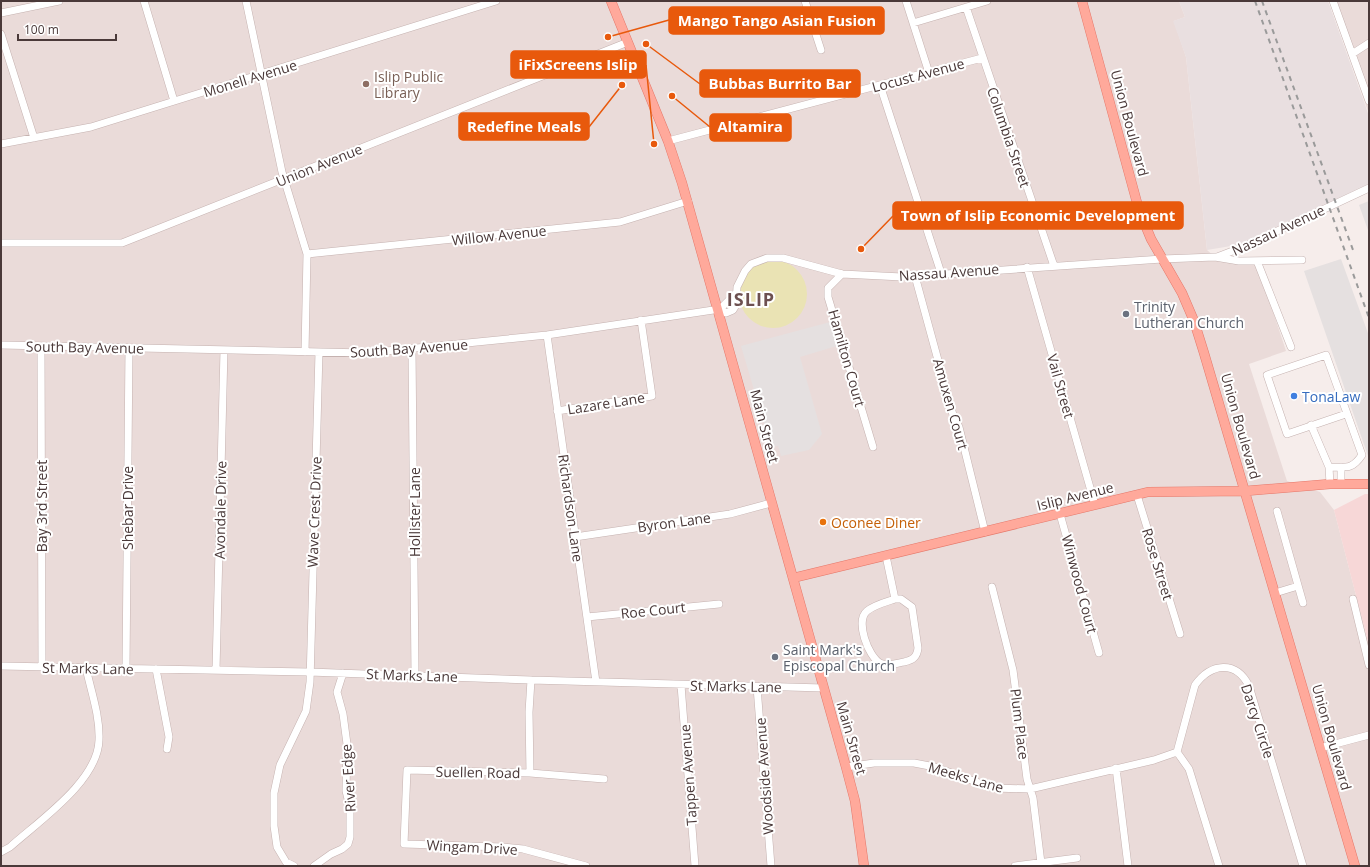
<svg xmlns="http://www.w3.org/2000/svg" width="1370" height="867" font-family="'Open Sans',sans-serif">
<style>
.residential{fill:#eadbd9}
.commercial{fill:#f7d7d7}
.industrial{fill:#e9dfe0}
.green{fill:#eae3b4}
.parking{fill:#e5e0e0}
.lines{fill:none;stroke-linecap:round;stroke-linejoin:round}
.minor-casing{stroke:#c5b2b0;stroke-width:8}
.major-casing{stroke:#e5786a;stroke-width:10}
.minor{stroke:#fff;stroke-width:7}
.major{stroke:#ffa99b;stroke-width:9}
.rail{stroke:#9a9a9a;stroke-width:2;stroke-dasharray:5 5;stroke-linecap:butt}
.education-dot{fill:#8d6e63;stroke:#fff;stroke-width:1.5}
.worship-dot{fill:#6b7280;stroke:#fff;stroke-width:1.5}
.shop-dot{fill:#3f7fe0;stroke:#fff;stroke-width:1.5}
.food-dot{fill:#e8710a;stroke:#fff;stroke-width:1.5}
.labels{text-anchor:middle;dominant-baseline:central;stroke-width:4;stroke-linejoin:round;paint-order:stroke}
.street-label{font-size:14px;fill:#4a3939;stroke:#fff}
.education-label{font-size:14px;fill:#785e54;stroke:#fff;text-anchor:start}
.worship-label{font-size:14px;fill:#5b616d;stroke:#fff;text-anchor:start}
.shop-label{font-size:14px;fill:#366cbe;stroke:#fff;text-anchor:start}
.food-label{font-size:14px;fill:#c56008;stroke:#fff;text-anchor:start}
.district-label{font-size:18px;font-weight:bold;letter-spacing:1px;fill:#6d5050;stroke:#fff}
.leader{fill:none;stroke:#e8590c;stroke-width:1.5}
.callout-dot{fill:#e8590c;stroke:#fff;stroke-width:1.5}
.callout{fill:#e8590c;stroke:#e8590c;stroke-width:1.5}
.callout-label{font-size:15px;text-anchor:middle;font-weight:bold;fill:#fff}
</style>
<rect width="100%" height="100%" fill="#f6edeb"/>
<!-- residential -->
<path class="residential" d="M 1,1 L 1179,1 L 1185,17 L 1174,21 L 1186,57 L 1207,250 L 1215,257 L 1258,266 L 1286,351 L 1249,364 L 1287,481 L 1320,492 L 1334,510 L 1369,646 L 1369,866 L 1,866 Z
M 1329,1 L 1369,1 L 1369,114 Z"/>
<!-- commercial -->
<path class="commercial" d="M 1365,494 L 1369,494 L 1369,646 L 1334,510 Z"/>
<!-- industrial -->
<path class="industrial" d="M 1179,1 L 1328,1 L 1369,116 L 1369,184 L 1237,245 L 1207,250 L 1186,57 L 1173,21 L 1185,17 Z"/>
<!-- green -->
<path class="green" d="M739 294a34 34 0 1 1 68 0a34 34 0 1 1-68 0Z"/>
<!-- parking -->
<path class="parking" d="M 1369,201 L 1369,233 L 1359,205 Z
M 1341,259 L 1369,336 L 1369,459 L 1304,271 Z
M 834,321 L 840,345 L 800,357 L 822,434 L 809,450 L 781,456 L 778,446 L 771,447 L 741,346 Z"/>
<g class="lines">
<defs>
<path id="minor" d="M 144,1 L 174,101
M 246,1 L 282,172 L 307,254 L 305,352
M 805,1 L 821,50
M 906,1 L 929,73
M 1333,1 L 1369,101
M 966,7 L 1054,266
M 1,13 L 59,1
M 913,23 L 987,1
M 1,34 L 34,138
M 1352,54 L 1369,43
M 880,85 L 941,273
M 668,141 L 982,58
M 1,144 L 91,127 L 496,1
M 1,243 L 122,243 L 628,42
M 307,254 L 620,222 L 688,201
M 1217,257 L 1243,247 L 1369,188
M 1257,261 L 1291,347
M 1027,267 L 1095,505
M 842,274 L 828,288 L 828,297 L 873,447
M 915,276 L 953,415 L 959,427 L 985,532
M 720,309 L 726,313 L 733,310 L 736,305 L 737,287 L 745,271 L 751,264 L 767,258 L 783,258 L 842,274 L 902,277 L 1162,259 L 1215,257 L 1239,261 L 1302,260
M 547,335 L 596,682
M 1,345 L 366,353 L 547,335 L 720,309 L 736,293
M 41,346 L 42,667
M 412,349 L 415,675
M 557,411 L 652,396 L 641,320
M 1311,425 L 1329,467 L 1330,484
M 1329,467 C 1346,467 1352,470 1362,455 L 1326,355 L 1267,375 L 1287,434 L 1346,414
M 1341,467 L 1341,484
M 1137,495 L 1180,634
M 1277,511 L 1303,603
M 1060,514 L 1099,653
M 575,537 L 730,514 L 771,503
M 886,556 L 895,599
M 992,587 L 1013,670 L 1027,779 L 1033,798 L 1041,863
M 1275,593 L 1298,586
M 895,599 L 901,599 L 912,607 L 918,648 C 917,657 913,660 904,662 C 897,663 887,667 880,663 C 868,656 855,621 867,611 C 874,605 886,602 895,599 Z
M 1353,599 L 1369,665
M 587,617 L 719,604
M 1,666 L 309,672 L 531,680 L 823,688
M 126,668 L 129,348
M 156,669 L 169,737 L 167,749
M 216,670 L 224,350
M 681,685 L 695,866
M 757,687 L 771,866
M 1320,748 L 1369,735
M 1177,752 L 1195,685 C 1211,663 1236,660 1249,686 L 1303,866
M 1177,752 L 1189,769 L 1219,866
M 846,767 L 874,763 L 914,763 L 935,767 L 993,788 L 1030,789 L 1154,760 L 1177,752
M 1116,768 L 1128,866
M 530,773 L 529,712 L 531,680
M 1,852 L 10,847 C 39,821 98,781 99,740 C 100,716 91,691 86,668
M 294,866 L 286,862 L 277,847 L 274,826 L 274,793 L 280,765 L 306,711 L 310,682 L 319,352
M 314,866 L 331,854 L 342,849 L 348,844 L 350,837 L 350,807 L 346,791 L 347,744 L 343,714 L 337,692 L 343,673
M 586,866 L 523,849 L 503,847 L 404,844 L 407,770 L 530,773 L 604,779
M 1015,866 L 1077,858"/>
<path id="major" d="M 611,1 L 668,141 L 682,183 L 846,767 L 855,801 L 864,866
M 1082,1 L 1139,210 L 1151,239 L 1182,293 L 1194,321 L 1204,353 L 1355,866
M 793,578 L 1148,492 L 1245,491 L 1330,484 L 1369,484"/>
</defs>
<!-- minor casing -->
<use href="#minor" class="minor-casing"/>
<!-- major casing -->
<use href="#major" class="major-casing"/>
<!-- minor -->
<use href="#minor" class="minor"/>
<!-- major -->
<use href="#major" class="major"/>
<!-- rail -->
<path class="rail" d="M 1255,1 L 1369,318
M 1262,1 L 1353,250"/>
</g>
<!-- markers -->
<circle class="education-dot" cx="366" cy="84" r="4"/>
<g class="worship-dot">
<circle cx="1126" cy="314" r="4"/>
<circle cx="775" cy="657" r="4"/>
</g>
<circle class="shop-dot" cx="1294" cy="396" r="4"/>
<circle class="food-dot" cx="823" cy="522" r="4"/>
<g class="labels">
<!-- street labels -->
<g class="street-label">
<text transform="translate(918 75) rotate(-15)">Locust Avenue</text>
<text transform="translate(250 78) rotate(-17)">Monell Avenue</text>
<text transform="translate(1130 123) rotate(75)">Union Boulevard</text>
<text transform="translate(1009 137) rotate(71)">Columbia Street</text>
<text transform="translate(319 165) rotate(-22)">Union Avenue</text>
<text transform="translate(1278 230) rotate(-25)">Nassau Avenue</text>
<text transform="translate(499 235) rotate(-6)">Willow Avenue</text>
<text transform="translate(949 272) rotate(-4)">Nassau Avenue</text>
<text transform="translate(85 347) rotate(1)">South Bay Avenue</text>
<text transform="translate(409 348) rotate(-4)">South Bay Avenue</text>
<text transform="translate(847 358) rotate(74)">Hamilton Court</text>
<text transform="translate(1061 386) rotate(74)">Vail Street</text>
<text transform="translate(606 403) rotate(-9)">Lazare Lane</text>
<text transform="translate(951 404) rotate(74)">Amuxen Court</text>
<text transform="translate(765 426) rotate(75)">Main Street</text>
<text transform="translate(1241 426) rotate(74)">Union Boulevard</text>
<text transform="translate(1075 496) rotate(-14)">Islip Avenue</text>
<text transform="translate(41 506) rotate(-90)">Bay 3rd Street</text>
<text transform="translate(127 508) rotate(-90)">Shebar Drive</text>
<text transform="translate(571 508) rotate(82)">Richardson Lane</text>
<text transform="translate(220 510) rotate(-89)">Avondale Drive</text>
<text transform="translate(314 512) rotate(-88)">Wave Crest Drive</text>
<text transform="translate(414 512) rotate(-90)">Hollister Lane</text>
<text transform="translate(674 522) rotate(-8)">Byron Lane</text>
<text transform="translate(1158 564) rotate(73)">Rose Street</text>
<text transform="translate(1080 584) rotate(75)">Winwood Court</text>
<text transform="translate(653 610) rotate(-6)">Roe Court</text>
<text transform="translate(88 668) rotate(1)">St Marks Lane</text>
<text transform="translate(412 675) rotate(2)">St Marks Lane</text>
<text transform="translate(736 686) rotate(1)">St Marks Lane</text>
<text transform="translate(1258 721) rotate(72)">Darcy Circle</text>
<text transform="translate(1020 724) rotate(83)">Plum Place</text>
<text transform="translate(1332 737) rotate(74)">Union Boulevard</text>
<text transform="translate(852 738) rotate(74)">Main Street</text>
<text transform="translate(478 772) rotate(1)">Suellen Road</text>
<text transform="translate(688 775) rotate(-94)">Tappen Avenue</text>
<text transform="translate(764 776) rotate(-94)">Woodside Avenue</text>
<text transform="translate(966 777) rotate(16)">Meeks Lane</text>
<text transform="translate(348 778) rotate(-94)">River Edge</text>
<text transform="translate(472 847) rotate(3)">Wingam Drive</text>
</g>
<!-- education labels -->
<g class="education-label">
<text x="374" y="76">Islip Public<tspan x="374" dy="16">Library</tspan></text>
</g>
<!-- worship labels -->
<g class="worship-label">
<text x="1134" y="306">Trinity<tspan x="1134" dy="16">Lutheran Church</tspan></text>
<text x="783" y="649">Saint Mark's<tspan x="783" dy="16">Episcopal Church</tspan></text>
</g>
<!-- shop labels -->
<g class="shop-label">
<text x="1302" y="396">TonaLaw</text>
</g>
<!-- food labels -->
<g class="food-label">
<text x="831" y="522">Oconee Diner</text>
</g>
<!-- district labels -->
<g class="district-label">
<text x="751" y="299">ISLIP</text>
</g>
</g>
<!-- callouts -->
<path class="leader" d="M608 37L669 20M654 144L646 65M646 44L700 84M622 85L589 127M672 96L710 127M861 249L893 216"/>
<g class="callout-dot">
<circle cx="608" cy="37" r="4"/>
<circle cx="654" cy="144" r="4"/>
<circle cx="646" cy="44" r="4"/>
<circle cx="622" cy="85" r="4"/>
<circle cx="672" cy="96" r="4"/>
<circle cx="861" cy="249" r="4"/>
</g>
<g class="callout">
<rect x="669" y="7" width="215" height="27" rx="4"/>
<rect x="511" y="51" width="135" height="27" rx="4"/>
<rect x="700" y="70" width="160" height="27" rx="4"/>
<rect x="459" y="113" width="130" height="27" rx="4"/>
<rect x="710" y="114" width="81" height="27" rx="4"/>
<rect x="893" y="202" width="290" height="27" rx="4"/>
</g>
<g class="callout-label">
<text x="777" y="26">Mango Tango Asian Fusion</text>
<text x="578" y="70">iFixScreens Islip</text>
<text x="780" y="89">Bubbas Burrito Bar</text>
<text x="524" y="132">Redefine Meals</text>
<text x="750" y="132">Altamira</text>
<text x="1038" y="221">Town of Islip Economic Development</text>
</g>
<!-- border -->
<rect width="1370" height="867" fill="none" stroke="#4a3939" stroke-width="4"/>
<!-- scale -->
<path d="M18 34v6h98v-6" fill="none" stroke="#4a3939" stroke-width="2"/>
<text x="24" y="34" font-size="12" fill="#4a3939" stroke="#ffffff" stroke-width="3" paint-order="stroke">100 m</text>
</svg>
